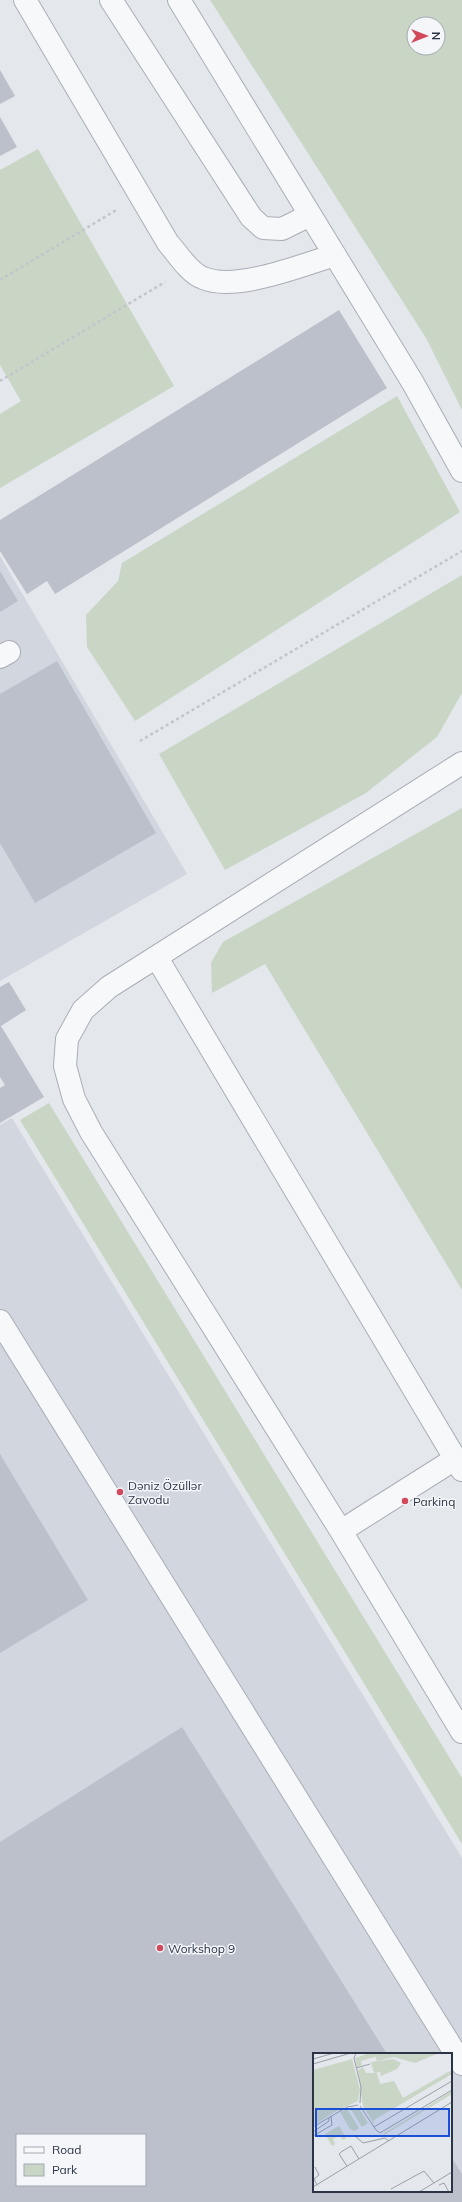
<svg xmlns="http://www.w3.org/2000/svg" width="462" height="2202" font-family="Mulish,sans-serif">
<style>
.built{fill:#d2d6de;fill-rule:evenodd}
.green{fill:#c9d6c5;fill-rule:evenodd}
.building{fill:#bbc0ca;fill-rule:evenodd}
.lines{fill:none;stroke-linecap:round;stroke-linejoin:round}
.minor-casing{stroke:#a9aeb7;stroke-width:24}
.path{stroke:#c2c5cb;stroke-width:2.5;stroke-dasharray:3 3;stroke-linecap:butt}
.minor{stroke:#f7f8fa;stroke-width:22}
.poi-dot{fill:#d1495b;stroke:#f4f6f9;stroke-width:1.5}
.labels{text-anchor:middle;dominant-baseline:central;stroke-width:3;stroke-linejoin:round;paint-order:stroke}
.poi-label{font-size:12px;fill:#2b3445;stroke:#f4f6f9;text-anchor:start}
.inset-road{fill:none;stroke:#9a9fa9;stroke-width:1}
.view{fill:#1d4ed8;fill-opacity:0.15;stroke:#1d4ed8;stroke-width:2}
.inset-edge{fill:none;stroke:#2b3445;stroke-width:2}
</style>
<rect width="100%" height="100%" fill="#e4e7ec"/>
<!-- built -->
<path class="built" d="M 0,556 L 187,874 L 0,981 Z
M 12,1118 L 462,1858 L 462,2202 L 0,2202 L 0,1125 ZM 314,2054 L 451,2054 L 451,2191 L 314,2191 ZM 17,2135 L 145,2135 L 145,2185 L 17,2185 Z"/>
<!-- green -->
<path class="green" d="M 210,0 L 462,0 L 462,410 L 426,338 ZM 414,24 L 438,24 L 438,48 L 414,48 Z
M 38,149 L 174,386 L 0,488 L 0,414 L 21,401 L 0,365 L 0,170 Z
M 397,396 L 460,512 L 135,721 L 87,647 L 86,615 L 118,581 L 122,563 Z
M 462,575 L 462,693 L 437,737 L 366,793 L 225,870 L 159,754 Z
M 462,808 L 462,1290 L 265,964 L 212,993 L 211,963 L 223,942 Z
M 49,1103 L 462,1778 L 462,1844 L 20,1120 Z"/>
<!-- building -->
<path class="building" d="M 0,70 L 15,96 L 0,104 Z
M 0,117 L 17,147 L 0,156 Z
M 339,310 L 387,388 L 55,594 L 47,581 L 27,594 L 0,551 L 0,520 Z
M 0,571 L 18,601 L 0,612 Z
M 57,661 L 156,833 L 35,903 L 0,843 L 0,694 Z
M 9,982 L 26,1010 L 1,1026 L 44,1097 L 0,1123 L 0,1088 L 5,1085 L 0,1077 L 0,987 Z
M 0,1454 L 88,1600 L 0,1653 Z
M 182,1727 L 387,2054 L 314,2054 L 314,2191 L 451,2191 L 451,2157 L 462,2174 L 462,2202 L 0,2202 L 0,1842 ZM 17,2135 L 145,2135 L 145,2185 L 17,2185 Z"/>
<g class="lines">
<defs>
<path id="minor" d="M 25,0 L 168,243 C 178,254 189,273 203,278 C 236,292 302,265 335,255
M 111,0 L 251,217 L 263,228 L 282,229 L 310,215
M 179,0 L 413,383 L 462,471
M 0,657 L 9,652
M 462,763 L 109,987 L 83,1010 L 67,1039 L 65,1066 L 74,1099 L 91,1132 L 341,1531 L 462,1732
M 157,958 L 462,1470
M 0,1321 L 462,2064
M 341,1531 L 455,1459"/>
</defs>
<!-- minor casing -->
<use href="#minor" class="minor-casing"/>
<!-- path -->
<path class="path" d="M 0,280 L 118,209
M 0,381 L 165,282
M 140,741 L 462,551"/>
<!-- minor -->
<use href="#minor" class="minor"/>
</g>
<!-- markers -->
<g class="poi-dot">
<circle cx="120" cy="1492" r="4"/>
<circle cx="405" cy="1501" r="4"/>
<circle cx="160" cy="1948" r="4"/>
</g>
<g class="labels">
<!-- poi labels -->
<g class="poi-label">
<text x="128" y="1485">Dəniz Özüllər<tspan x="128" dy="14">Zavodu</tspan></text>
<text x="413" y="1501">Parkinq</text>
<text x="168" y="1948">Workshop 9</text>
</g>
</g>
<!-- overview -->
<g transform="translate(313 2053)">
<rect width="139" height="139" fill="#e4e7ec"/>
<path d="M 56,0 L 61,0 L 62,4 L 48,8 L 49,12 L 44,14 L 42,5 ZM 61,0 L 126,0 L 102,10 L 81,4 L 64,8 ZM 39,6 L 47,37 L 45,48 L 23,58 L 0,73 L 0,17 ZM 80,6 L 88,10 L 84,16 L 68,23 L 67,19 L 61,20 L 58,9 ZM 50,14 L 53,20 L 64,20 L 67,31 L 81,28 L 90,45 L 135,19 L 139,18 L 139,21 L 61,67 L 61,71 L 50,53 L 45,17 ZM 139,38 L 139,41 L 71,82 L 70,81 ZM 39,54 L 47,57 L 55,70 L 49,74 L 37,55 ZM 34,56 L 46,75 L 42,78 L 37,76 L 27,59 ZM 26,73 L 33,85 L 30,87 L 27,82 L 20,86 L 22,91 L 19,93 L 12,81 Z" fill="#c9d6c5"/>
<path class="inset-road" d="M 43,0 L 41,5 L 48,34 L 47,50M 0,6 L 21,0M 0,11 L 38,0M 43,15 L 57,11M 47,53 L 63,77 L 67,80 L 139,37M 0,74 L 34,54 L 45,52M 61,74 L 139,28M 0,79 L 16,68 L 16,65M 0,83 L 19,72 L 18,63M 42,83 L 50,90 L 72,85 L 76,88M 34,113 L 26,101 L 28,99 L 38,93 L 46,106M 2,114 L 6,122 L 1,126 L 4,132M 126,132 L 131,130 L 136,139M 0,134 L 139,49M 78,136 L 111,118 L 121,130M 106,139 L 139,119"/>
<path class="view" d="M 3,56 L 136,56 L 136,83 L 3,83 Z"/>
<rect width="139" height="139" class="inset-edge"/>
</g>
<!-- legend -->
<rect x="16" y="2134" width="130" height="52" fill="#f4f6f9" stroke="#a4a8b1"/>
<rect x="24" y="2147" width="20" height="6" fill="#f7f8fa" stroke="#a4a8b1"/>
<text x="52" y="2154" font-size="12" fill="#2b3445">Road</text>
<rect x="24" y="2164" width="20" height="12" fill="#c9d6c5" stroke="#a4a8b1"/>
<text x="52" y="2174" font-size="12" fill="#2b3445">Park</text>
<!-- north arrow -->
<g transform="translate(426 36) rotate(90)"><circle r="19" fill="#f4f6f9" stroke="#a4a8b1"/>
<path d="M0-3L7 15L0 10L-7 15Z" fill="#d1495b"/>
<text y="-6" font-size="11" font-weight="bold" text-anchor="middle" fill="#2b3445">N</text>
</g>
</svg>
